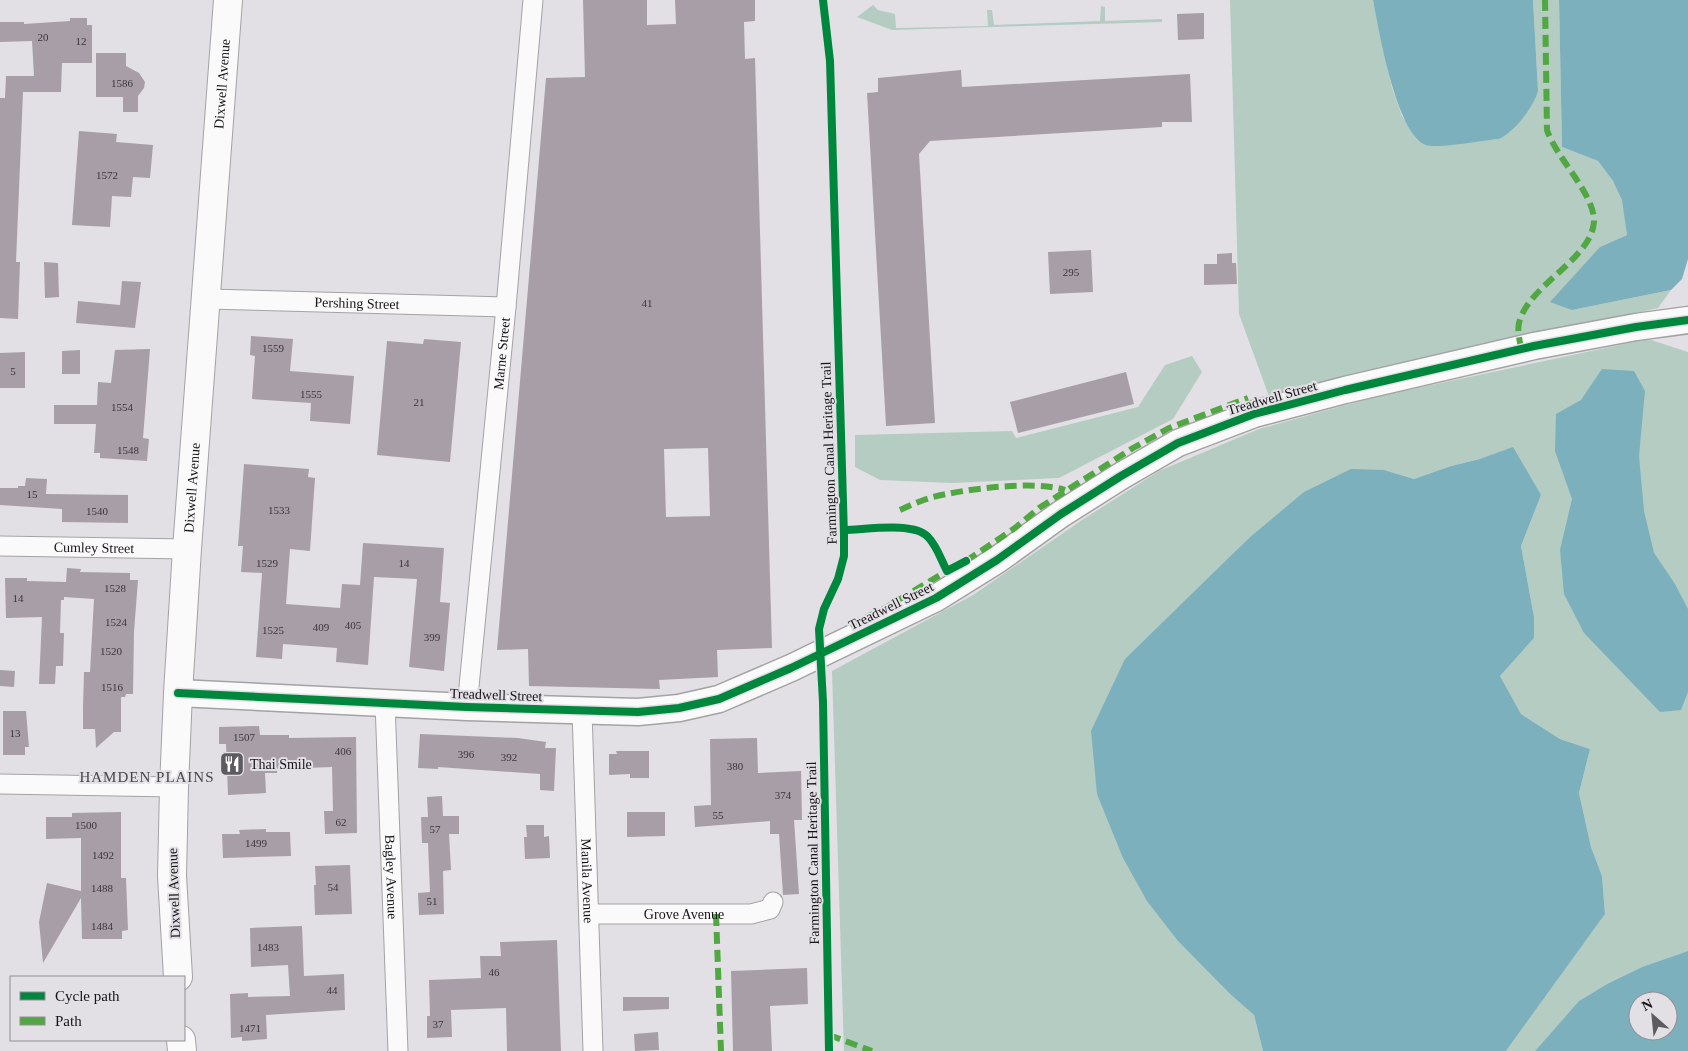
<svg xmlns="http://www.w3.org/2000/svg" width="1688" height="1051" font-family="Georgia,serif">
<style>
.green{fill:#b4ccc2}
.water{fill:#7cb0bd;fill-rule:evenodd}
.building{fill:#a89ea7;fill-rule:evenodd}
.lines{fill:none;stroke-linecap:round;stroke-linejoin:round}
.street-casing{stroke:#a3a2a4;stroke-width:21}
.secondary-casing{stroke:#a3a2a4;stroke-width:29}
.primary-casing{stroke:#a3a2a4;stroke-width:30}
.street{stroke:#fbfafb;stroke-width:19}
.secondary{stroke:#fbfafb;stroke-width:26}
.primary{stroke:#fbfafb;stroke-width:28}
.quiet{stroke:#51a842;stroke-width:6;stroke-dasharray:12 6;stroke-linecap:butt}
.cycleway-casing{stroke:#e2dfe5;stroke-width:11}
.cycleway{stroke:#00873e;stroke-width:8}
.labels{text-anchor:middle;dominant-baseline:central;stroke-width:4;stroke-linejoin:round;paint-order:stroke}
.number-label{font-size:11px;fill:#3a363b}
.street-label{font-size:14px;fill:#161417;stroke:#e2dfe5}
.poi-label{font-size:14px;fill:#161417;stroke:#e2dfe5;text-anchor:start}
.neighbourhood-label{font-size:15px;letter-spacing:1px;fill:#48454a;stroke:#e2dfe5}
</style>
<rect width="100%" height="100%" fill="#e2e0e4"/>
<!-- green -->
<path class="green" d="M 1230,0 L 1373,0 L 1392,88 L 1402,116 L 1415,136 L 1433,146 L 1499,139 L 1512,130 L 1528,110 L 1538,91 L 1533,0 L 1559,0 L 1562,147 L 1598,161 L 1613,181 L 1623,200 L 1627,235 L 1600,247 L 1572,310 L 1671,290 L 1658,308 L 1270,399 L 1239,314 Z
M 873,5 L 878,10 L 895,14 L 896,28 L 988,26 L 987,10 L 992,10 L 994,25 L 1100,21 L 1101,6 L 1105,7 L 1105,21 L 1162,19 L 1162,22 L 892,30 L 857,17 Z
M 1648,339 L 1688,352 L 1688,951 L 1642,967 L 1607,984 L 1579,1001 L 1535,1051 L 1506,1051 L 1605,914 L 1602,876 L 1591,847 L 1579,793 L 1590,749 L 1560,739 L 1521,714 L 1500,676 L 1534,638 L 1534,617 L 1521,546 L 1541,495 L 1480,459 L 1451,466 L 1414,479 L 1384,470 L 1249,538 L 1197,590 L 1178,941 L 1230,994 L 1254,1015 L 1263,1051 L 844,1051 L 832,671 L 973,595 L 1082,520 L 1159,471 L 1259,429 L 1375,397 Z
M 1192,356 L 1202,372 L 1173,419 L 1059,478 L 952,483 L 880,480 L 855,467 L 855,435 L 1012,431 L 1016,438 L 1138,407 L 1165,365 Z"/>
<!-- water -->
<path class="water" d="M 1373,0 L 1533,0 L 1538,91 C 1534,106 1514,133 1499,139 C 1485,140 1437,149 1426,145 C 1396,134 1379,30 1373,0 Z
M 1559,0 L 1688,0 L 1688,259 L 1682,279 L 1671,290 L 1572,310 L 1550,302 L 1600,247 L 1627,235 L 1622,200 L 1613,181 L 1598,161 L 1562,147 Z
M 1602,369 L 1634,371 L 1645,391 L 1639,456 L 1644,511 L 1654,553 L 1675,584 L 1688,609 L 1688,692 L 1681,710 L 1660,712 L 1584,633 L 1564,594 L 1560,550 L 1572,499 L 1555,451 L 1556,414 L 1581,400 Z
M 1513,447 L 1541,495 L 1521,546 L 1534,617 L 1534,638 L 1500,676 L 1521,714 L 1560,739 L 1590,749 L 1579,793 L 1591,847 L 1602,876 L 1605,914 L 1506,1051 L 1263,1051 L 1254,1015 L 1230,994 L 1178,941 L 1147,901 L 1123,858 L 1097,794 L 1091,731 L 1125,659 L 1249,538 L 1304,492 L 1351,469 L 1384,470 L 1414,479 L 1451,466 L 1480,459 Z
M 1688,951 L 1688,1051 L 1535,1051 L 1579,1001 L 1607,984 L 1642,967 ZM 1638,1001 L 1668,1001 L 1668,1031 L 1638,1031 Z"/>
<!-- building -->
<path class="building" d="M 583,0 L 647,0 L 647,25 L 676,24 L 675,0 L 755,0 L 755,21 L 744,22 L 745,59 L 755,58 L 772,648 L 717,650 L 718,677 L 659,680 L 660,689 L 529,686 L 528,649 L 497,650 L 546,78 L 585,77 ZM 708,448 L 710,516 L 666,517 L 664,449 Z
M 1204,13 L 1204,39 L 1178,40 L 1177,14 Z
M 70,18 L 87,18 L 87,25 L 92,25 L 92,63 L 62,63 L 61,92 L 23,92 L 16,262 L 20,262 L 18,319 L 0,318 L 0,98 L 5,98 L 6,76 L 34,76 L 32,41 L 0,42 L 0,22 L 24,22 L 24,24 L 70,21 Z
M 96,53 L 126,53 L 126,66 L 139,73 L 145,82 L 144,88 L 138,96 L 138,112 L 123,112 L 123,97 L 96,97 Z
M 961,70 L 962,87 L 1190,74 L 1192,122 L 1162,122 L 1162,127 L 930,141 L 919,154 L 935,423 L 886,426 L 867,93 L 878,92 L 878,78 Z
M 79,131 L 117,134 L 116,142 L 153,145 L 150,178 L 133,177 L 131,197 L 112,196 L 110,227 L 72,225 Z
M 1091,250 L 1093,292 L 1050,294 L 1048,252 Z
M 1232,253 L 1232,263 L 1236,263 L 1237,284 L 1204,285 L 1204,264 L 1217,264 L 1217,254 Z
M 44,262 L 58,263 L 59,297 L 45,298 Z
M 122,281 L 141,282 L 135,328 L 76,323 L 78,301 L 120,305 Z
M 251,336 L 293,339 L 290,371 L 354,376 L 350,424 L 310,421 L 311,403 L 252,399 L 255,356 L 250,355 Z
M 424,339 L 461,342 L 450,462 L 377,455 L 387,341 L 423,344 Z
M 150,349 L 143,438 L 149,439 L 147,461 L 100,458 L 100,453 L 94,453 L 96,424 L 54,424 L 54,405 L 97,405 L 98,382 L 111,383 L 115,350 Z
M 80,350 L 80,374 L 62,374 L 62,351 Z
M 25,352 L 25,388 L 0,388 L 0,353 Z
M 1126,372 L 1134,404 L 1018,433 L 1010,402 Z
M 244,464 L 309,469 L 308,477 L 315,478 L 310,551 L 290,549 L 286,604 L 340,608 L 342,584 L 360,585 L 363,543 L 444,548 L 440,602 L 450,603 L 444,671 L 409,667 L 417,579 L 374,577 L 368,665 L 336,662 L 337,648 L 283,644 L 282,659 L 256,657 L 262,573 L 241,572 L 243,546 L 238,546 Z
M 26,478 L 47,479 L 46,494 L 128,495 L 128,523 L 62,522 L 62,509 L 0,505 L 0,488 L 18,488 L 18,486 L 25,486 Z
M 67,568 L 81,569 L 80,572 L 130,573 L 130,580 L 138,580 L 134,632 L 133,694 L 126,694 L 125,697 L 121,697 L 121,732 L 114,732 L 96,748 L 95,729 L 83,729 L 83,707 L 84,672 L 90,672 L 94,599 L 64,597 L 64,600 L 61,600 L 60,633 L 64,633 L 63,666 L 56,666 L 55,684 L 39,684 L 42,617 L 6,618 L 5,578 L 27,578 L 27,581 L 66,582 Z
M 0,670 L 15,671 L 14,687 L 0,686 Z
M 3,711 L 26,711 L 29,747 L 25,747 L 25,755 L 3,755 Z
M 259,726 L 260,735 L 289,735 L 289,738 L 356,737 L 357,833 L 325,834 L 324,811 L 333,811 L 332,767 L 277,769 L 277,773 L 265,773 L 266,793 L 228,795 L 226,744 L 219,744 L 219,727 Z
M 420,734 L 518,738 L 546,742 L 545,748 L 556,748 L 554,791 L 540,790 L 540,774 L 438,767 L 438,769 L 418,768 Z
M 757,738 L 758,773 L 801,771 L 802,820 L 794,820 L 799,894 L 783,895 L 779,834 L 770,834 L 770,821 L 695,827 L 694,806 L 711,805 L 710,739 Z
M 616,751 L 649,751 L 649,778 L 630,778 L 630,774 L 609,775 L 609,754 L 617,754 Z
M 442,796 L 443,816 L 459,816 L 459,834 L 449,834 L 451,870 L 443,871 L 444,914 L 419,915 L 418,893 L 430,892 L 428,843 L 422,843 L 421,817 L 428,817 L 427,797 Z
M 121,812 L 121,878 L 126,878 L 128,930 L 122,931 L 122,939 L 82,939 L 81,898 L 43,963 L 39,922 L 47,883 L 81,891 L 81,838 L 46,839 L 46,817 L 72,817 L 72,813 Z
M 627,812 L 665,812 L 665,836 L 627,837 Z
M 526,825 L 544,825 L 544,837 L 549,836 L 550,858 L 525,859 L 524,837 L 527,837 Z
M 266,829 L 266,832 L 290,832 L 291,856 L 223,858 L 222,834 L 240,834 L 239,830 Z
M 350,865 L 352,914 L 315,915 L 314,885 L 316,885 L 315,866 Z
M 302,926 L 304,976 L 344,974 L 345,1010 L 266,1015 L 267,1039 L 242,1041 L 242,1037 L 231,1038 L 230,994 L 248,993 L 248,997 L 290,996 L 288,965 L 251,967 L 250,928 Z
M 557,940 L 561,1051 L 507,1051 L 506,1008 L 451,1010 L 452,1037 L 427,1038 L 427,1016 L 430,1016 L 429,980 L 481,978 L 480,956 L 501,956 L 500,942 Z
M 807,968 L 808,1004 L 770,1006 L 772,1051 L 733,1051 L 731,971 Z
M 623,997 L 669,997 L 669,1009 L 623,1011 Z
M 658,1032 L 659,1050 L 635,1051 L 634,1034 Z"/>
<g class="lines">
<defs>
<g id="street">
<path id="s1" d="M 207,299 L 506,307"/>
<path id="s2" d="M 0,546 L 187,549"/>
<path id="s3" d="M 385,703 L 398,1051"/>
<path id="s4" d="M 467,707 L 506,307 L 533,0"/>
<path id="s5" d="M 582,711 L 593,1051"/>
<path d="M 0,784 L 174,787"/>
<path id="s6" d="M 589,914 L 751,914 L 770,909 L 773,902"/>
</g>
<path id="secondary" d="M 178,693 L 467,707 L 638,712 L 679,708 L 719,699 L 791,668 L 936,598 L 997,560 L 1061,514 L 1121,476 L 1178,443 L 1254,414 L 1345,390 L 1534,346 L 1636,327 L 1688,320"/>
<g id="primary">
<path id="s7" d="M 178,977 L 172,876 L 174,787 L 178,693 L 187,549 L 228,0"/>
<path d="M 181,1040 L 182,1051"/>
</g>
</defs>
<!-- street casing -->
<use href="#street" class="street-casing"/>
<!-- secondary casing -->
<use href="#secondary" class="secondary-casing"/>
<!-- primary casing -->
<use href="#primary" class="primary-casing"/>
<!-- street -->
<use href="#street" class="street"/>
<!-- secondary -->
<use href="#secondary" class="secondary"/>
<!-- primary -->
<use href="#primary" class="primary"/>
<!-- quiet -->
<path class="quiet" d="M 1521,349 C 1520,341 1517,331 1519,323 C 1528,285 1591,260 1594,222 C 1595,194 1556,158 1547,130 L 1545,0
M 900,510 C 911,505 922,500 933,497 C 965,489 1035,480 1065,490
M 966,561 L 1015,528 L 1039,508 L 1133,448 L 1169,428 L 1248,398
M 850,625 L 885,608 L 947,571
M 716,914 L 721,1051
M 829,1035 L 872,1051"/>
<defs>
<path id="cycleway" d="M 823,0 L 830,61 L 844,536 L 844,556 L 838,579 L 824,609 L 819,629 L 823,702 L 829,1051
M 844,530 C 864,530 914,521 928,537 C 937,546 941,560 947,571 L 966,561
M 178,693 L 467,707 L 638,712 L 679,708 L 719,699 L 791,668 L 936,598 L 997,560 L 1061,514 L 1121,476 L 1178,443 L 1254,414 L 1345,390 L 1534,346 L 1636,327 L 1688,320"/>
</defs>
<!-- cycleway casing -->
<use href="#cycleway" class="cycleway-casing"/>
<!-- cycleway -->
<use href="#cycleway" class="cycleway"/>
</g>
<!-- icons -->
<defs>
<symbol id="restaurant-square" viewBox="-11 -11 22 22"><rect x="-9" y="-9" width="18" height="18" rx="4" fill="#5d5b5f" stroke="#e2dfe5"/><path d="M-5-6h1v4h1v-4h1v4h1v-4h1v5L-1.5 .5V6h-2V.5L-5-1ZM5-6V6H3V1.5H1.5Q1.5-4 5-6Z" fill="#fff"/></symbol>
</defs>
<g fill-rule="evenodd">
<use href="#restaurant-square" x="218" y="750" width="28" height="28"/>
</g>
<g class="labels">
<!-- number labels -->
<g class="number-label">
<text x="43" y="37">20</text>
<text x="81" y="41">12</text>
<text x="122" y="83">1586</text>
<text x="107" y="175">1572</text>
<text x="1071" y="272">295</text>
<text x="647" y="303">41</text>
<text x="273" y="348">1559</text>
<text x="13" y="371">5</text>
<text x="311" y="394">1555</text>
<text x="419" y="402">21</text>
<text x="122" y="407">1554</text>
<text x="128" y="450">1548</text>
<text x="32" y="494">15</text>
<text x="279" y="510">1533</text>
<text x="97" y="511">1540</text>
<text x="267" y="563">1529</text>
<text x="404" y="563">14</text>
<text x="115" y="588">1528</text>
<text x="18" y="598">14</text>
<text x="116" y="622">1524</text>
<text x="353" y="625">405</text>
<text x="321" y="627">409</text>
<text x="273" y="630">1525</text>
<text x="432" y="637">399</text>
<text x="111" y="651">1520</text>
<text x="112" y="687">1516</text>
<text x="15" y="733">13</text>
<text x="244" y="737">1507</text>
<text x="343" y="751">406</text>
<text x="466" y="754">396</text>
<text x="509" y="757">392</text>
<text x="735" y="766">380</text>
<text x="783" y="795">374</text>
<text x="718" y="815">55</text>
<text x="341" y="822">62</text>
<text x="86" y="825">1500</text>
<text x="435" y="829">57</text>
<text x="256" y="843">1499</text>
<text x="103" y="855">1492</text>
<text x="333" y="887">54</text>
<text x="102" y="888">1488</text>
<text x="432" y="901">51</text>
<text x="102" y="926">1484</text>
<text x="268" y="947">1483</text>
<text x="494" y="972">46</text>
<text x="332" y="990">44</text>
<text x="438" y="1024">37</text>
<text x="250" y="1028">1471</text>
</g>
<!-- street labels -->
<g class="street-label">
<text stroke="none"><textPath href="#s7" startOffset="895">Dixwell Avenue</textPath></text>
<text stroke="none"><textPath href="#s1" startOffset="150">Pershing Street</textPath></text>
<text stroke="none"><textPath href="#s4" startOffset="355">Marne Street</textPath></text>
<text transform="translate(1272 398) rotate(-16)">Treadwell Street</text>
<text transform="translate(829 453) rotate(-92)">Farmington Canal Heritage Trail</text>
<text stroke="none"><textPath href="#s7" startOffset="490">Dixwell Avenue</textPath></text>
<text stroke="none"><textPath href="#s2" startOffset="94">Cumley Street</textPath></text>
<text transform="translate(891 606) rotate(-26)">Treadwell Street</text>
<text transform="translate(496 695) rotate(2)">Treadwell Street</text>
<text transform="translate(813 853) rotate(-91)">Farmington Canal Heritage Trail</text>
<text stroke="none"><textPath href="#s3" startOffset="174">Bagley Avenue</textPath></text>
<text stroke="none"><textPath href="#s5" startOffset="170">Manila Avenue</textPath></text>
<text transform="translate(174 893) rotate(-92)">Dixwell Avenue</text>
<text stroke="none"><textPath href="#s6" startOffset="95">Grove Avenue</textPath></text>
</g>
<!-- poi labels -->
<g class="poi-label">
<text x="250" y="764">Thai Smile</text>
</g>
<!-- neighbourhood labels -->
<g class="neighbourhood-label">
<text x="147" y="777">HAMDEN PLAINS</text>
</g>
</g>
<!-- legend -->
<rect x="10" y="976" width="175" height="65" fill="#e2dfe5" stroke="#908e93"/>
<rect x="20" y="992" width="25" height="8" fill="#00873e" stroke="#908e93"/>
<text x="55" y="1001" font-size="15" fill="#161417">Cycle path</text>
<rect x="20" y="1017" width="25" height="8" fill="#51a842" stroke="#908e93"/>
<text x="55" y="1026" font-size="15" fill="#161417">Path</text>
<!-- north arrow -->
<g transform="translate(1653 1016) rotate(333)"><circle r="24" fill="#e2dfe5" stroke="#908e93"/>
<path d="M0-4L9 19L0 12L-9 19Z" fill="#5d5b5f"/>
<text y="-8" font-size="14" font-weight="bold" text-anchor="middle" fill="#161417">N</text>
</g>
</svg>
